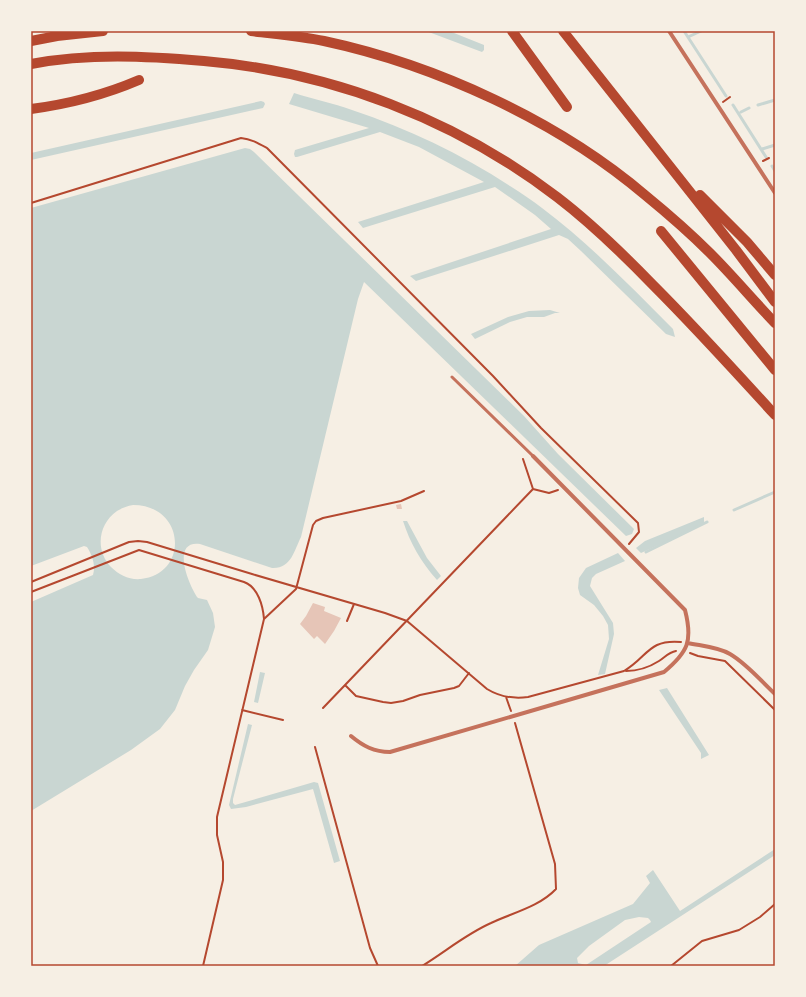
<svg xmlns="http://www.w3.org/2000/svg" width="806" height="997" font-family="'Fira Sans',sans-serif">
<style>
.water{fill:#c9d6d2;fill-rule:evenodd}
.lines{fill:none;stroke-linecap:round;stroke-linejoin:round}
.stream{stroke:#c9d6d2;stroke-width:3}
.building{fill:#e6c5b7}
.path{stroke:#b5482f;stroke-width:2}
.service{stroke:#c5725c;stroke-width:3}
.minor{stroke:#c5725c;stroke-width:4}
.motorway{stroke:#b5482f;stroke-width:10}
.neatline{fill:none;stroke:#b5482f;stroke-width:1.5}
</style>
<rect width="100%" height="100%" fill="#f6efe4"/>
<!-- water -->
<path class="water" d="M 426,31 L 449,31 L 484,45 L 484,50 L 482,52 Z
M 294,93 C 313,99 333,103 352,110 C 408,129 460,153 510,186 C 521,193 532,200 542,208 C 590,244 631,287 673,329 L 675,337 L 666,334 L 581,251 L 568,239 L 559,235 L 416,281 L 410,276 L 551,229 L 535,215 L 495,187 L 363,228 L 358,222 L 484,182 L 419,147 L 380,132 L 297,157 L 295,157 L 294,154 L 295,150 L 369,128 L 289,104 Z
M 261,101 L 264,102 L 265,104 L 263,108 L 31,160 L 31,153 Z
M 245,148 L 250,149 L 254,152 L 524,416 L 558,454 L 634,529 L 632,534 L 626,536 L 364,282 L 358,299 L 301,537 C 294,551 291,569 272,568 L 200,544 C 170,540 189,586 198,598 L 207,600 L 213,613 L 215,627 L 208,650 L 194,670 L 185,686 L 175,710 L 160,729 L 131,750 L 31,811 L 31,602 L 93,575 C 96,565 92,555 87,547 L 84,546 L 31,566 L 31,208 ZM 133,505 C 186,505 189,574 141,579 C 129,580 119,575 111,567 C 95,551 98,524 117,511 C 122,508 127,506 133,505 Z
M 550,310 L 560,313 L 555,313 L 544,317 L 527,317 L 510,322 L 475,339 L 471,334 L 508,317 L 529,311 Z
M 704,517 L 704,524 L 641,553 L 636,548 L 645,541 Z
M 403,521 L 407,521 L 427,558 L 441,576 L 437,580 C 421,562 410,543 403,521 Z
M 618,553 L 625,561 L 596,574 L 592,578 L 590,586 L 613,623 L 614,634 L 605,674 L 598,675 L 609,639 L 608,625 L 603,616 L 594,605 L 580,595 L 578,588 L 579,578 L 586,568 Z
M 260,672 L 265,673 L 258,703 L 254,702 Z
M 667,688 L 709,755 L 701,759 L 701,753 L 659,690 Z
M 248,724 L 252,725 L 233,799 L 233,803 L 235,805 L 314,782 L 318,783 L 340,861 L 334,863 L 313,789 L 246,807 L 231,809 L 229,805 Z
M 775,849 L 775,855 L 604,966 L 515,966 L 539,945 L 633,904 L 650,883 L 646,876 L 653,870 L 680,911 ZM 639,917 L 648,918 L 650,920 L 651,922 L 586,965 L 578,963 L 577,958 L 589,946 L 625,920 Z"/>
<g class="lines">
<!-- stream -->
<path class="stream" d="M 684,31 L 726,96
M 688,37 L 701,31
M 733,105 L 766,157
M 758,105 L 775,100
M 741,112 L 749,108
M 762,149 L 775,145
M 772,166 L 775,171
M 734,510 L 775,492
M 646,552 L 707,522"/>
</g>
<!-- building -->
<path class="building" d="M 401,504 L 402,509 L 397,509 L 396,505 Z
M 313,603 L 325,607 L 324,611 L 341,618 L 334,631 L 325,644 L 317,636 L 314,639 L 300,624 L 306,616 Z"/>
<g class="lines">
<!-- path -->
<path class="path" d="M 723,102 L 730,97
M 763,161 L 769,158
M 31,203 L 241,138 C 251,139 258,143 267,148 L 493,376 L 541,428 L 638,523 L 639,532 L 629,544
M 523,459 L 533,489 L 549,493 L 558,490
M 31,582 L 129,542 L 138,541 L 147,542 L 252,574 L 385,613 L 407,621 L 487,689 C 500,697 513,699 528,697 L 624,671 C 648,657 648,639 681,642
M 31,592 L 139,550 L 244,582 C 258,587 263,606 264,619 L 217,817 L 217,835 L 223,862 L 223,880 L 203,966
M 264,619 L 296,589 L 313,525 L 316,521 L 323,518 L 401,501 L 424,491
M 347,621 L 354,604
M 690,653 L 698,656 L 725,661 L 775,710
M 626,671 C 639,671 648,668 659,661 C 665,657 669,652 676,651
M 345,685 L 356,696 L 383,702 L 391,703 L 403,701 L 420,695 L 454,688 L 459,686 L 469,673
M 506,697 L 511,711
M 323,708 L 533,489
M 242,710 L 283,720
M 315,747 L 370,948 L 378,966
M 422,966 C 445,952 466,934 491,923 C 512,913 539,907 556,889 L 555,864 L 515,723
M 671,966 L 702,941 L 739,930 L 760,917 L 775,904"/>
<!-- service -->
<path class="service" d="M 452,377 L 533,456"/>
<!-- minor -->
<path class="minor" d="M 669,31 L 775,193
M 688,643 C 702,646 718,647 730,654 C 747,664 761,681 775,694
M 351,736 C 363,746 374,752 390,752 L 664,672 C 688,652 693,641 685,610 L 533,456"/>
<!-- motorway -->
<path class="motorway" d="M 251,31 C 275,34 300,36 324,41 C 436,65 558,121 645,195 C 667,213 689,232 710,253 C 732,275 753,300 775,323
M 512,31 L 567,107
M 563,31 L 736,250 L 775,302
M 31,41 L 57,36 L 103,31
M 31,64 C 88,53 147,56 204,61 C 331,72 455,119 557,197 C 591,223 623,254 653,285 C 695,327 735,371 775,415
M 31,109 C 69,104 104,95 139,80
M 700,195 L 747,242 L 775,275
M 661,231 L 775,370"/>
</g>
<!-- border -->
<rect width="806" height="997" fill="none" stroke="#f6efe4" stroke-width="64"/>
<rect x="32" y="32" width="742" height="933" class="neatline"/>
</svg>
